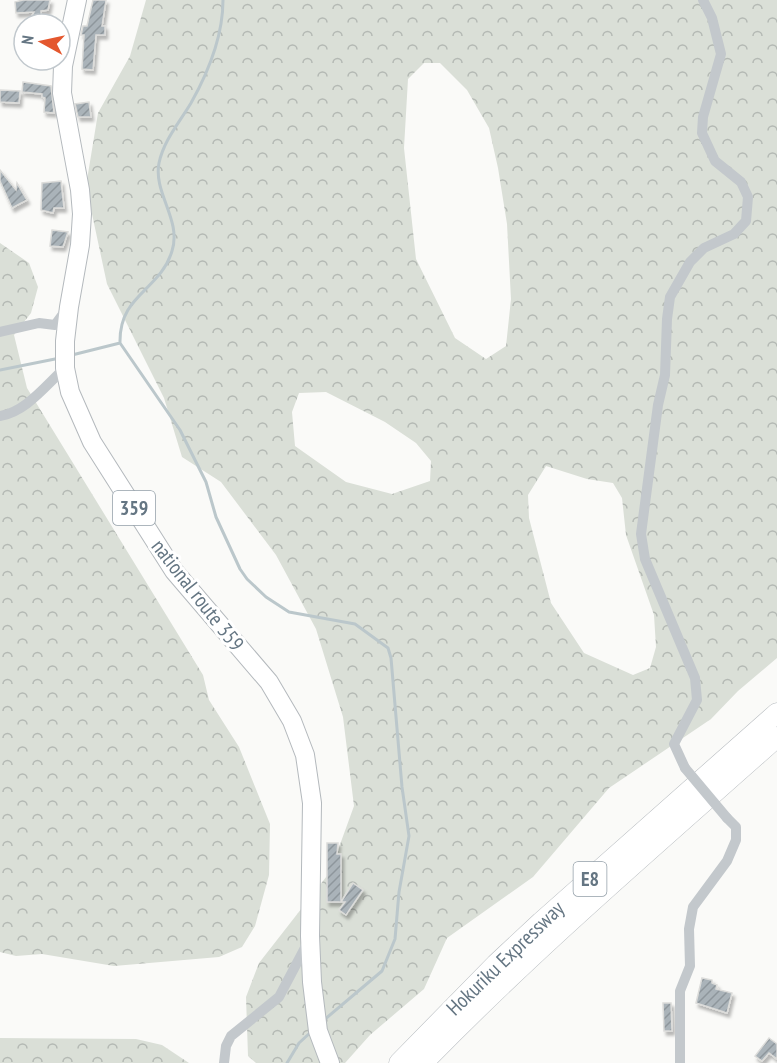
<svg xmlns="http://www.w3.org/2000/svg" width="777" height="1063" font-family="'PT Sans Narrow',sans-serif">
<style>
.forest{fill:url(#forest-crowns);fill-rule:evenodd}
.lines{fill:none;stroke-linecap:round;stroke-linejoin:round}
.stream{stroke:#bbc7cb;stroke-width:3}
.building{fill:url(#building-hatch);stroke:#dcdcda;stroke-width:1.5;filter:url(#shadow)}
.trunk-casing{stroke:#b4b9bd;stroke-width:20}
.motorway-casing{stroke:#b4b9bd;stroke-width:21}
.minor{stroke:#c3c8cc;stroke-width:10}
.trunk{stroke:#fff;stroke-width:18}
.motorway{stroke:#fff;stroke-width:20}
.minor-bridge{stroke:#c3c8cc;stroke-width:10}
.labels{text-anchor:middle;dominant-baseline:central;stroke-width:6;stroke-linejoin:round;paint-order:stroke}
.shield{fill:#fff;stroke:#939fa8;stroke-width:1.5}
.shield-label{font-size:20px;font-weight:bold;fill:#657683}
.street-label{font-size:21px;fill:#657683;stroke:#fff}
</style>
<defs>
<pattern id="forest-crowns" width="20" height="18" patternUnits="userSpaceOnUse" patternTransform="scale(1.5)"><rect width="20" height="18" fill="#dadfd7"/><path d="M2 6a3 3 0 1 1 6 0M12 15a3 3 0 1 1 6 0" fill="none" stroke="#b4b9b4"/></pattern>
<pattern id="building-hatch" width="6" height="6" patternUnits="userSpaceOnUse" patternTransform="scale(1.5)"><rect width="6" height="6" fill="#aab3b9"/><path d="M-1 1l2-2M0 6l6-6M5 7l2-2" fill="none" stroke="#8e969c"/></pattern>
<filter id="shadow"><feDropShadow dx="2.5" dy="4" stdDeviation="1.5" flood-color="#0004"/></filter>
</defs>
<rect width="100%" height="100%" fill="#fafaf8"/>
<!-- forest -->
<path class="forest" d="M 146,0 L 777,0 L 777,658 L 738,691 L 711,719 L 609,788 L 533,877 L 447,938 L 424,989 L 370,1035 L 345,1063 L 256,1063 L 248,1056 L 246,997 L 259,963 L 330,872 L 354,806 L 343,717 L 316,629 L 276,555 L 221,482 L 182,457 L 164,398 L 107,284 L 86,186 L 98,113 L 130,56 ZM 424,63 L 440,63 L 467,90 L 489,128 L 498,168 L 507,224 L 511,299 L 506,346 L 486,359 L 455,338 L 416,259 L 404,148 L 408,79 ZM 326,392 L 385,422 L 416,443 L 431,461 L 430,481 L 392,494 L 346,482 L 295,446 L 292,412 L 299,393 ZM 546,466 L 587,479 L 613,483 L 622,498 L 626,535 L 654,615 L 656,647 L 650,668 L 633,675 L 584,653 L 551,603 L 529,518 L 528,495 Z
M 0,243 L 29,263 L 38,287 L 31,313 L 14,335 L 27,388 L 203,675 L 209,700 L 239,747 L 270,824 L 269,875 L 255,926 L 242,947 L 219,957 L 114,966 L 42,954 L 16,956 L 0,952 Z
M 0,1038 L 136,1039 L 162,1045 L 189,1063 L 0,1063 Z"/>
<g class="lines">
<!-- stream -->
<path class="stream" d="M 223,0 C 223,37 209,71 191,103 C 179,123 164,140 159,163 C 153,193 182,220 172,251 C 160,291 119,294 120,343 L 180,430 L 206,482 L 216,517 L 240,569 L 247,579 L 266,597 L 289,612 L 355,624 L 388,648 L 391,658 L 402,787 L 409,836 L 399,892 L 395,939 L 382,971 L 324,1020
M 72,355 L 120,343
M 0,370 L 60,358
M 287,1063 L 299,1043 L 311,1032"/>
</g>
<!-- building -->
<path class="building" d="M 23,0 L 50,0 L 48,10 L 41,11 L 41,24 L 28,24 L 34,12 L 16,13 L 15,2 Z
M 93,0 L 106,0 L 102,26 L 105,26 L 105,35 L 96,35 L 93,70 L 82,69 L 84,35 L 81,35 L 83,26 L 87,26 Z
M 23,82 L 51,86 L 54,113 L 44,112 L 45,98 L 42,97 L 42,94 L 22,92 Z
M 0,90 L 20,91 L 19,103 L 0,102 Z
M 89,102 L 91,117 L 78,117 L 75,104 Z
M 0,170 L 16,190 L 17,183 L 27,200 L 12,208 L 0,181 Z
M 61,181 L 64,208 L 54,208 L 53,213 L 41,210 L 42,183 Z
M 52,230 L 68,232 L 63,247 L 50,246 Z
M 327,843 L 338,843 L 337,854 L 341,854 L 341,902 L 327,902 Z
M 353,883 L 363,890 L 346,915 L 339,910 L 345,902 L 341,902 Z
M 702,978 L 712,980 L 712,983 L 717,985 L 716,989 L 732,993 L 727,1013 L 696,1003 Z
M 663,1003 L 671,1003 L 672,1031 L 664,1031 Z
M 769,1038 L 777,1044 L 777,1059 L 769,1053 L 762,1061 L 755,1056 Z"/>
<g class="lines">
<defs>
<path id="trunk" d="M 77,0 L 63,66 L 62,93 L 80,190 L 82,214 L 80,245 L 69,307 L 65,341 L 65,368 L 70,392 L 92,442 L 174,571 L 269,682 L 292,721 L 305,755 L 312,803 L 310,936 L 312,982 L 318,1031 L 330,1063"/>
<path id="motorway" d="M 399,1063 L 496,964 L 541,922 L 777,713
M 423,1063 C 535,948 657,844 777,737"/>
</defs>
<!-- trunk casing -->
<use href="#trunk" class="trunk-casing"/>
<!-- motorway casing -->
<use href="#motorway" class="motorway-casing"/>
<!-- minor -->
<path class="minor" d="M 0,332 L 39,323 L 55,325 L 66,310
M 0,416 C 26,412 46,385 65,368
M 685,768 L 674,744 L 697,700 L 695,678 L 645,559 L 641,534 L 658,405 L 665,375 L 667,319 L 670,297 L 690,262 L 704,248 L 734,234 L 746,221 L 748,197 L 741,182 L 715,161 L 702,133 L 703,117 L 721,54 L 712,18 L 703,0
M 224,1063 L 226,1046 L 231,1036 L 279,997 L 308,942
M 680,1063 L 680,991 L 690,966 L 689,929 L 693,907 L 727,861 L 736,840 L 736,827 L 727,818"/>
<!-- trunk -->
<use href="#trunk" class="trunk"/>
<!-- motorway -->
<use href="#motorway" class="motorway"/>
<!-- minor-bridge -->
<path class="minor-bridge" d="M 685,768 L 727,818"/>
</g>
<g class="labels">
<!-- shield labels -->
<g class="shield">
<rect x="113" y="491" width="42" height="34" rx="4.5"/>
<rect x="573.5" y="862" width="33" height="34" rx="4.5"/>
</g>
<g class="shield-label">
<text x="134" y="508">359</text>
<text x="590" y="879">E8</text>
</g>
<!-- street labels -->
<g class="street-label">
<text transform="translate(198 595) rotate(52)">national route 359</text>
<text transform="translate(505 958) rotate(-44)">Hokuriku Expressway</text>
</g>
</g>
<!-- north arrow -->
<g transform="translate(42 42) rotate(278)"><circle r="28" fill="#ffffff" stroke="#c1c8cd" stroke-width="1.5"/>
<path d="M0-4.5L10 22L0 15L-10 22Z" fill="#e4572e"/>
<text y="-9" font-size="16" font-weight="bold" text-anchor="middle" fill="#657683">N</text>
</g>
</svg>
